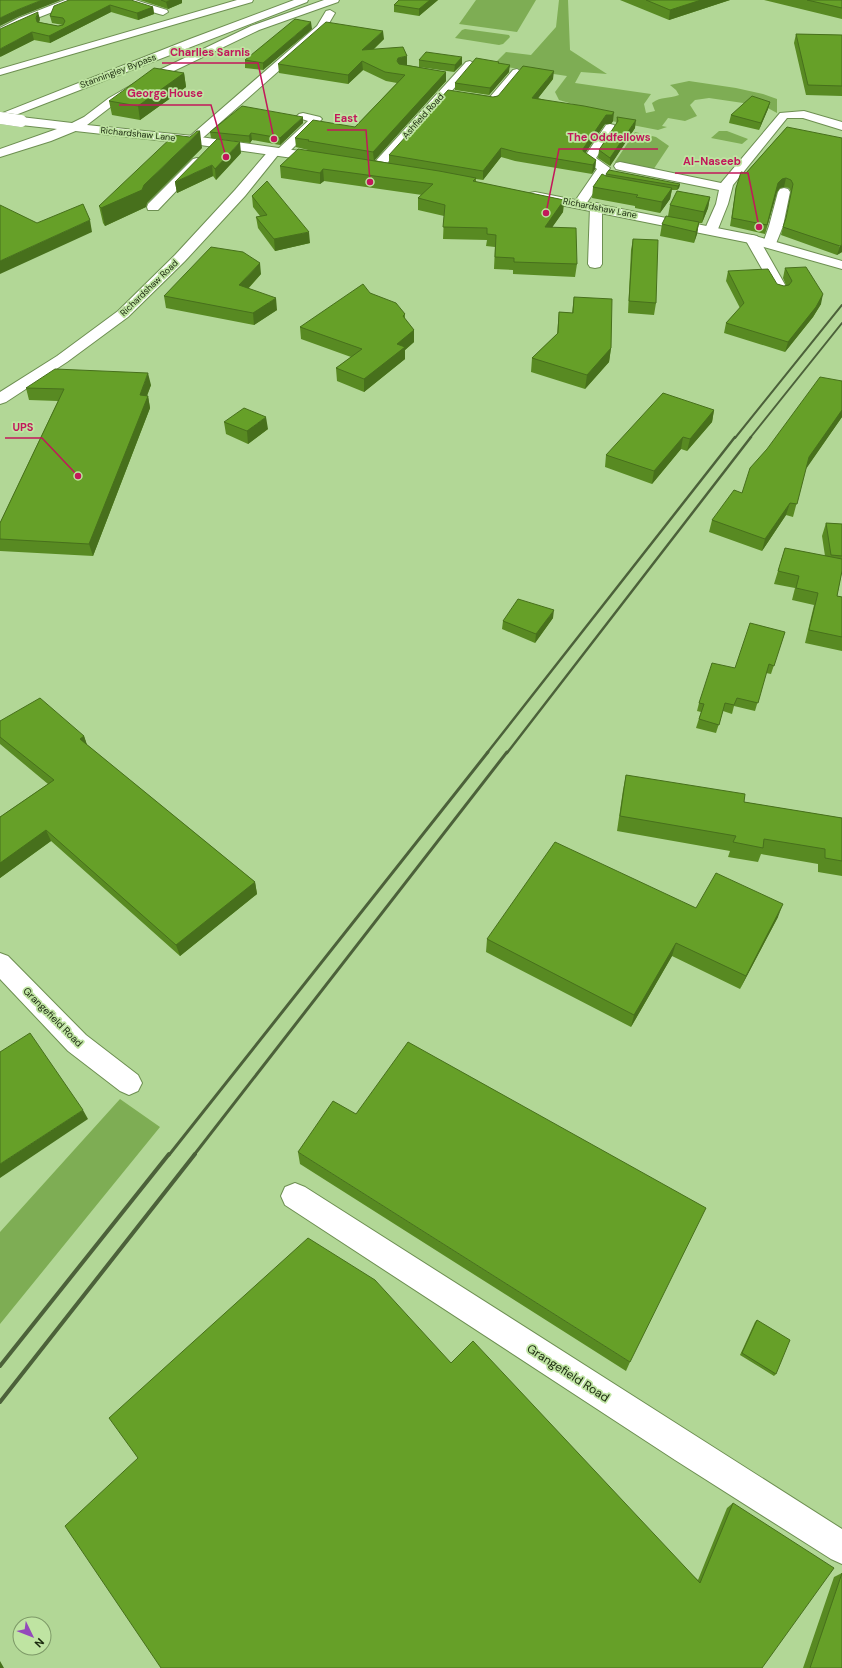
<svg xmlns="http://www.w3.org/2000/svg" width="842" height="1668" font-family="'DM Sans',sans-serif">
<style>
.green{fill:#7ead54}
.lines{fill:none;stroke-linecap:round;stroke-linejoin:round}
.street-casing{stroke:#6d8f51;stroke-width:2}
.secondary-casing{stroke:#6d8f51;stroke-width:2}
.highway-casing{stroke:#6d8f51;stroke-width:2}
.street{fill:#fff;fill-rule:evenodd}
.secondary{fill:#fff;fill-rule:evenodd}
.highway{fill:#fff;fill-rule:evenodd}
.rail-far3{stroke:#4c613a;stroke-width:2}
.rail-far2{stroke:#4c613a;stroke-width:2.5}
.rail-far1{stroke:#4c613a;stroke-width:3}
.rail{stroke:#4c613a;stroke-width:4}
.secondary-bridge-casing{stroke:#6d8f51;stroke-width:12;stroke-linecap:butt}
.secondary-bridge{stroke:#fff;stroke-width:12}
.wall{fill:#588a22}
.shaded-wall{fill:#47701c}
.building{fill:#66a028;stroke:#47701c}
.labels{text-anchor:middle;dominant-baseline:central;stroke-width:3.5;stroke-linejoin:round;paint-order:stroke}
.far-street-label{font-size:9px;fill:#1a280e;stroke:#bfe4a2}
.street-label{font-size:10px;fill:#1a280e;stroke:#bfe4a2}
.near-street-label{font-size:12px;fill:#1a280e;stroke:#bfe4a2}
.leader{fill:none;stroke:#c2185b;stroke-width:1.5}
.callout-dot{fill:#c2185b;stroke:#bfe4a2;stroke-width:1.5}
.callout-label{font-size:11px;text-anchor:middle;font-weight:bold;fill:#c2185b;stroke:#bfe4a2;stroke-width:3.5;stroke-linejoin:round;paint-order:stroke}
</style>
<rect width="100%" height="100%" fill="#b2d796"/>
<!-- green -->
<path class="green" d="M 476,0 L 536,0 L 517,32 L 459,24 Z
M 559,0 L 568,0 L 570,50 L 607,74 L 581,72 L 575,83 L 651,94 L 644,104 L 646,113 L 655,111 L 652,103 C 662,96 668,99 679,95 L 676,90 L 670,85 L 689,81 L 736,88 L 763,94 L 777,99 L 777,113 L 766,107 L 750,104 L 709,98 L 695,100 L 690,105 L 697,116 L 685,121 L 668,118 L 662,126 L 667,127 L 658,130 L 601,119 L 583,107 L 559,100 L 555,92 L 567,76 L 493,65 L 506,52 L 531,55 L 556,27 Z
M 465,29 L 509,35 L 510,37 L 503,44 L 499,45 L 455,38 L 462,30 Z
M 719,131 L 727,131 L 748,139 L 742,144 L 711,138 Z
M 635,132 L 656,137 L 669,146 L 653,170 L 615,162 Z
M 120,1099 L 160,1127 L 0,1324 L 0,1232 Z"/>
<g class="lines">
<defs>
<path id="street" d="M 65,0 L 79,0 L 78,2 L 27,22 L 0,35 L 0,28 L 19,18 Z
M 120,0 L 135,0 L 167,10 L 168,12 L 163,15 L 159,14 L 121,2 Z
M 330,10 L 335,13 L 325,30 L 197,143 L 189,143 L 187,140 L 189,137 L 317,26 L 326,11 Z
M 470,61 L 475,64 L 474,66 L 380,171 L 372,171 L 370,168 L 372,165 L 466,62 Z
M 517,69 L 522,72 L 497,103 C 488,106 475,102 466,99 L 464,97 L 466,95 L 470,94 L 490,97 L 513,70 Z
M 804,111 L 842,122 L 842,130 L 803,118 L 787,118 L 733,185 L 728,204 L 716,234 L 706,234 L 704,231 L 716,204 L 719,190 L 620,170 L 616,169 L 614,166 L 616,163 L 620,162 L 721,183 L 780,113 Z
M 303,113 L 320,117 L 322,119 L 286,155 L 278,155 L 245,196 L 185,261 L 128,317 L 67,362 L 6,402 L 0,404 L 0,392 L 57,356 L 118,311 L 175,255 L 235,190 L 271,148 L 279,148 L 308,121 L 299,118 L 297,116 L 299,114 Z
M 610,124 L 614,125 L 616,128 L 596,158 L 610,168 L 584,207 L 574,207 L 573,204 L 597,169 L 583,159 L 606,125 Z
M 197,158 L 201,159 L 203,162 L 201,165 L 158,210 L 148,210 L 147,207 L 148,204 L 193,159 Z
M 784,188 L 788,189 L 790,192 L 783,226 L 775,246 L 765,246 L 763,243 L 769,226 L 778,192 L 780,189 Z
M 596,203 L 601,204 L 602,207 L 602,264 L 600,267 L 595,268 L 590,267 L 588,264 L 590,207 L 591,204 Z
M 752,235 L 757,236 L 759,239 L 788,290 L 786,293 L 781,294 L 776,293 L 774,290 L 745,239 L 747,236 Z
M 0,953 L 8,956 L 86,1035 L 138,1075 L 142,1083 L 138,1091 L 129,1095 L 120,1091 L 68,1051 L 0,979 Z
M 295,1183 L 305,1187 L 842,1529 L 842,1564 L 831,1559 L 675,1460 L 285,1205 L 281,1196 L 285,1187 Z"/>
<path id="secondary" d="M 324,0 L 339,0 L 338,2 L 259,30 L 157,79 L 117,102 L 87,125 L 193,136 L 321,154 L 325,155 L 327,158 L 325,161 L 321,162 L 193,144 L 21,125 L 17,123 L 15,121 L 17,119 L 21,117 L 72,123 L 84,117 L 109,98 L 149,75 L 251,26 Z
M 535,192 L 752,235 L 842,261 L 842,269 L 750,243 L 530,199 L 529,196 L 530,193 Z"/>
<path id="highway" d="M 237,0 L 253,0 L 252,2 L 0,75 L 0,69 Z
M 294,0 L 308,0 L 307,2 L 0,121 L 0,114 L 190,39 Z
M 74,123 L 78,124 L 80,127 L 78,130 L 51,141 L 0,157 L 0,149 Z"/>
</defs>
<!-- street casing -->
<use href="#street" class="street-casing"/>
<!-- secondary casing -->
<use href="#secondary" class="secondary-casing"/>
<!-- highway casing -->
<use href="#highway" class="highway-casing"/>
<!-- street -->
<use href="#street" class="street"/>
<!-- secondary -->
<use href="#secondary" class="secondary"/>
<!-- highway -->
<use href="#highway" class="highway"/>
<!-- rail-far3 -->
<path class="rail-far3" d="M 735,438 L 842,305
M 750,438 L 842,323"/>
<!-- rail-far2 -->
<path class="rail-far2" d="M 487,753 L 735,437
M 507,753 L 751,437"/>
<!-- rail-far1 -->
<path class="rail-far1" d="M 169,1155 L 488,752
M 194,1155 L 507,752"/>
<!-- rail -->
<path class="rail" d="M 0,1366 L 169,1154
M 0,1402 L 195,1154"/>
<defs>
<path id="secondary-bridge" d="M 0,118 L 21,121"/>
</defs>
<!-- secondary-bridge casing -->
<use href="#secondary-bridge" class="secondary-bridge-casing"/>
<!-- secondary-bridge -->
<use href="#secondary-bridge" class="secondary-bridge"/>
</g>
<!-- wall -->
<path class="wall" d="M 69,0 L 153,7 L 154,14 L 138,20 L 111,12 L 50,43 L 34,40 L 0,57 L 40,19 L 39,22 L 58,26 L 63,25 L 52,23 L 50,16 Z
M 140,0 L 182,0 L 182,3 L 168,9 Z
M 399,0 L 438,0 L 419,16 L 394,12 L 394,5 Z
M 620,0 L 730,0 L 669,20 Z
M 764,0 L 842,0 L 842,19 Z
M 312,29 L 263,70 L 245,68 L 245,60 Z
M 796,34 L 842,35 L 842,96 L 806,95 L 794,43 Z
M 384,39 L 373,50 L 407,65 L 446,72 L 446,81 L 374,160 L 389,163 L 389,155 L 493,97 L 553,79 L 538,98 L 613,121 L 611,124 L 605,124 L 585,153 L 596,160 L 595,169 L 592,174 L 515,161 L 501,157 L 483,180 L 476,179 L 476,182 L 564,200 L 563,212 L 552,227 L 577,264 L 575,277 L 513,274 L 513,270 L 494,269 L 495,247 L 486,246 L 487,240 L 443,239 L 444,216 L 418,210 L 418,198 L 422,195 L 324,181 L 320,184 L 281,178 L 280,166 L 308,150 L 296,147 L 295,138 L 355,127 L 397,83 L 386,81 L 363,70 L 348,84 L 279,73 L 278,64 Z
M 462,57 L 462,64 L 454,72 L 419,67 L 419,60 Z
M 499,62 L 499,63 L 509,72 L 489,95 L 455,90 L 455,83 Z
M 184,73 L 186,87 L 140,120 L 112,115 L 109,101 Z
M 770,102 L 768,109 L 759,130 L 729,123 L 731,115 Z
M 617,117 L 635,128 L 610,166 L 598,158 L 599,150 L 616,125 Z
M 303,123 L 280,145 L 252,140 L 250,143 L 211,138 L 210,132 Z
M 787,127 L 842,252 L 837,255 L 781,235 L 783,227 L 786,219 L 791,192 L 789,188 L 784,187 L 780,188 L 777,192 L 765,234 L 730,226 L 736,188 L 746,173 Z
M 202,148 L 147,203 L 146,207 L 105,226 L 103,223 L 99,206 Z
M 241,153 L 216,180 L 213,176 L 177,193 L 175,182 Z
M 606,174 L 680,184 L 679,188 L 677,190 L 672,190 L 670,199 L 660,213 L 635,208 L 635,206 L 592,198 L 593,187 L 606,176 Z
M 252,196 L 310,243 L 275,251 L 258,228 L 256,217 L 260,216 L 253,207 Z
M 710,197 L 708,208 L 702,223 L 699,223 L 697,234 L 694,243 L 660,236 L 662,224 L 668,216 L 670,205 Z
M 633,239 L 656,303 L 654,315 L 628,313 L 631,250 Z
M 785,268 L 821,304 L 813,317 L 785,352 L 724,333 L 726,323 L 740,308 L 726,281 L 728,271 L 784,286 L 786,285 L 783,278 Z
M 261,274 L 248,289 L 277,310 L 254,325 L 166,308 L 164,296 Z
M 370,293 L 405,314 L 405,319 L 414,330 L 414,342 L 405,350 L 405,359 L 364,392 L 337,381 L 336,368 L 351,357 L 301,339 L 300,327 Z
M 574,297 L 611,348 L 609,362 L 585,389 L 531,372 L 532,358 L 557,334 L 559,312 L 572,313 Z
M 842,381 L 842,417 L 806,468 L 793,517 L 786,515 L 762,551 L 709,532 L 712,520 L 742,493 Z
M 151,385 L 147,396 L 148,396 L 150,408 L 93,556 L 0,551 L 0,523 L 58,401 L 29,400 L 26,388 Z
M 714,410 L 712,422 L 687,451 L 681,449 L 652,484 L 605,467 L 606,455 Z
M 224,422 L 268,429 L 248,444 L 226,434 Z
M 826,523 L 842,524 L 842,571 L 837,596 L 842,597 L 842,651 L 805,643 L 814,605 L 792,600 L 795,588 L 774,584 L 785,548 L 825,556 L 822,536 Z
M 553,618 L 535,643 L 502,629 L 503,621 Z
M 785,632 L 771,674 L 766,673 L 755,711 L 734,706 L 732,714 L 723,711 L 716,733 L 696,728 L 701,712 L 697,711 L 699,703 L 735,668 Z
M 0,721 L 84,736 L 87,745 L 255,882 L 257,894 L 180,956 L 51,841 L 0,878 L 0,817 L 48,784 L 0,744 Z
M 626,775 L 744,802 L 842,818 L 842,876 L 818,872 L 818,864 L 761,854 L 758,862 L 728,857 L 730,851 L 617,831 L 623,790 Z
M 696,908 L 778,917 L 740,989 L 672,956 L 631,1027 L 486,952 L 487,939 Z
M 298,1152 L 630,1362 L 626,1371 L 300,1164 Z
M 757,1320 L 776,1374 L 774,1376 L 740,1355 L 755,1322 Z
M 451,1363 L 698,1580 L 727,1508 L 733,1503 L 762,1668 Z
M 842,1573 L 842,1668 L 803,1668 L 834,1577 Z"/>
<!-- shaded-wall -->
<path class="shaded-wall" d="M 42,0 L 61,0 L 18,17 L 0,26 L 0,18 L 17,10 Z
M 171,0 L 182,0 L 182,3 L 168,9 L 166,2 Z
M 430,0 L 438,0 L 419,16 L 419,9 Z
M 701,0 L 730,0 L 669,20 L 670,10 Z
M 110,5 L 111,12 L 50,43 L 49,36 Z
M 153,7 L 154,14 L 138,20 L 137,13 Z
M 38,12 L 40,19 L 38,26 L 36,18 Z
M 311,22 L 312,29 L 263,70 L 263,63 Z
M 383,31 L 384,39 L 363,59 L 362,50 Z
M 32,32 L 34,40 L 0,57 L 0,49 Z
M 407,56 L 407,65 L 398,66 L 397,61 L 398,58 Z
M 462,57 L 462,64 L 454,72 L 455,65 Z
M 362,61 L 363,70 L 348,84 L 348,75 Z
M 510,65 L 509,72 L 489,95 L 490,88 Z
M 554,71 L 553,79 L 532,106 L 532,98 Z
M 446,72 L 446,81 L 374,161 L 373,152 Z
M 184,73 L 186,87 L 140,120 L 138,106 Z
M 770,102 L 768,109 L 759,130 L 761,123 Z
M 614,112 L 613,121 L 611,124 L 605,124 L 582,158 L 583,149 L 606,115 Z
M 303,117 L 303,123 L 280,145 L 280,138 Z
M 636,120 L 635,128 L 610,166 L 610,158 Z
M 200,131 L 202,148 L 147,203 L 146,207 L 105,226 L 101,208 L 144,185 Z
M 251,133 L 252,140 L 250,143 L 249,136 Z
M 240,142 L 241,153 L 216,180 L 215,169 Z
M 501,148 L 501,157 L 483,180 L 483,171 Z
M 596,160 L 595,169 L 592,174 L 593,165 Z
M 212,165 L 213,176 L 177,193 L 175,182 Z
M 323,169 L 324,181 L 320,184 L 320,173 Z
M 786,178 L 784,187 L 780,188 L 777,192 L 765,234 L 778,183 L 782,179 Z
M 680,184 L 679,188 L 677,190 L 678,186 Z
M 672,188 L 670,199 L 660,213 L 662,202 Z
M 710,197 L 708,208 L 702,223 L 704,212 Z
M 564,200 L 563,212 L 544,239 L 545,227 Z
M 90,220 L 92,232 L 0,274 L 0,261 Z
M 699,222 L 697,234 L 694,243 L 696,232 Z
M 309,232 L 310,243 L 275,251 L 274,239 Z
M 842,245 L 842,252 L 837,255 L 840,246 Z
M 260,263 L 261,274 L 240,297 L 239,285 Z
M 823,294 L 821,304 L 813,317 L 785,352 L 788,342 Z
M 276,298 L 277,310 L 254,325 L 253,313 Z
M 414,330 L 414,342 L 405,350 L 405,359 L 364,392 L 364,379 L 397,344 Z
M 611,348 L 609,362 L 585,389 L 587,375 Z
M 148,373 L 151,385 L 142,408 L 140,395 Z
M 148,396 L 150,408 L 93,556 L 89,544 Z
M 714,410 L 712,422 L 687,451 L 690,439 Z
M 842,410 L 842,417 L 806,469 L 809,457 Z
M 266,417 L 268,429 L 248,444 L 247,431 Z
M 683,437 L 681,449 L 652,484 L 654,471 Z
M 790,503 L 786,515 L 762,551 L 765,539 Z
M 554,610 L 553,618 L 535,643 L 536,634 Z
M 84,736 L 88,748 L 80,739 Z
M 46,830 L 51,841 L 0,878 L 0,863 Z
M 255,882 L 257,894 L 180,956 L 176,945 Z
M 783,904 L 778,917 L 740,989 L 746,976 Z
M 676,943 L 672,956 L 631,1027 L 634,1015 Z
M 83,1110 L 88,1119 L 0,1178 L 0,1164 Z
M 0,1661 L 4,1668 L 0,1668 Z"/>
<!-- building -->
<path class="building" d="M 0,0 L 42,0 L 17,10 L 0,18 Z
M 69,0 L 131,0 L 153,7 L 137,13 L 110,5 L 49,36 L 32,32 L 0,49 L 0,29 L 38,12 L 36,18 L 37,22 L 58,26 L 63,25 L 65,21 L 63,18 L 50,16 L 54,6 Z
M 161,0 L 171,0 L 166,2 Z
M 399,0 L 430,0 L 419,9 L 394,5 Z
M 646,0 L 701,0 L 670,10 Z
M 807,0 L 842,0 L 842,8 Z
M 295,19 L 311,22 L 263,63 L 245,60 Z
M 326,22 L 383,31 L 362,50 L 403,47 L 407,56 L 398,58 L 397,61 L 399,64 L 446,72 L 373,152 L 308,141 L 309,140 L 295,138 L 313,120 L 355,127 L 405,75 L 385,72 L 362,61 L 348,75 L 278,64 Z
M 796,34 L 842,35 L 842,86 L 808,85 Z
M 426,52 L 462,57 L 455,65 L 419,60 Z
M 476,58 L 499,62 L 498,63 L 510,65 L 490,88 L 455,83 Z
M 523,66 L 554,71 L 532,98 L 584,106 L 614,112 L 612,115 L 606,115 L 583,149 L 583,151 L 596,160 L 593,165 L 516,152 L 501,148 L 483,171 L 389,155 L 448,90 L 493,97 L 498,96 Z
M 154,68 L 184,73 L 138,106 L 109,101 Z
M 752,96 L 770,102 L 761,123 L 731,115 Z
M 242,106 L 303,117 L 280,138 L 251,133 L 249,136 L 210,132 Z
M 617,117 L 636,120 L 610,158 L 599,150 L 618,121 Z
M 787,127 L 842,138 L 842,245 L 840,246 L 783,227 L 786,218 L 793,184 L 791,180 L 786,178 L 782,179 L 778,183 L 767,225 L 732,218 L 736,188 L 741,172 L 746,173 Z
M 197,131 L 200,131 L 144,185 L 142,190 L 101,208 L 99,206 L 174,135 L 190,137 Z
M 217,139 L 240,142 L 215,169 L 212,165 L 175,182 Z
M 298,149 L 439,171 L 476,178 L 473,181 L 564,200 L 545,227 L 576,228 L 577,264 L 514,262 L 514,258 L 495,257 L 496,235 L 487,234 L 487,228 L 443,227 L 445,205 L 418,198 L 433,184 L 323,169 L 320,173 L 280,166 Z
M 609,170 L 680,184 L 678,186 L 606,174 Z
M 602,174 L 606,176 L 672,188 L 662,202 L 636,197 L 638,195 L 593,187 Z
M 267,181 L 309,232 L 274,239 L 256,217 L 267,215 L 252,196 Z
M 677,191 L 710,197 L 704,212 L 670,205 Z
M 83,204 L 90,220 L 0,261 L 0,205 L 37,223 Z
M 666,216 L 699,222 L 696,232 L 662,224 Z
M 633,239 L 658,240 L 656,303 L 629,301 Z
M 211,247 L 243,252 L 260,263 L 239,285 L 276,298 L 253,313 L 164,296 Z
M 806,267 L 823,294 L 816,307 L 788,342 L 726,323 L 744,303 L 728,271 L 768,269 L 777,284 L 784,286 L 789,285 L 792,281 L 785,268 Z
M 363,284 L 370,293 L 396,303 L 405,314 L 403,316 L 414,330 L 397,344 L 405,347 L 364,379 L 336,368 L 362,349 L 300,327 Z
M 574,297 L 612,299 L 611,348 L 587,375 L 532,358 L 558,333 L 559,312 L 573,313 Z
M 55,369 L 148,373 L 140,395 L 148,396 L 89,544 L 0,539 L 0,523 L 64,389 L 26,388 Z
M 820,377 L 842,381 L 842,410 L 809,457 L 797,504 L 790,503 L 765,539 L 712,520 L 734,490 L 742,493 L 750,468 L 767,449 Z
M 663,393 L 714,410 L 690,439 L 683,437 L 654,471 L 606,455 Z
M 244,408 L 266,417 L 247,431 L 224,422 Z
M 826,523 L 842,524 L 842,556 L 831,555 Z
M 785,548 L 842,559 L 842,571 L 837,596 L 842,597 L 842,637 L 809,630 L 818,593 L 796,588 L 799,576 L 778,571 Z
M 518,599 L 554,610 L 536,634 L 503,621 Z
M 750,623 L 785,632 L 774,666 L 769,664 L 758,703 L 737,698 L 734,705 L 725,703 L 719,725 L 699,719 L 704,704 L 699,703 L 712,663 L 735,668 Z
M 40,698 L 84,736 L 80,739 L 255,882 L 176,945 L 46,830 L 0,863 L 0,817 L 54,780 L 0,737 L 0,721 Z
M 626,775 L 745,794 L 744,802 L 842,818 L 842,861 L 825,858 L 825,849 L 764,839 L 763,848 L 733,842 L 736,836 L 620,816 Z
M 555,842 L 696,908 L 716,873 L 783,904 L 746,976 L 676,943 L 634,1015 L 487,939 Z
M 30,1033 L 83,1110 L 0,1164 L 0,1052 Z
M 408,1042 L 706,1208 L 630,1362 L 298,1152 L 333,1101 L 356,1114 Z
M 308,1238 L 375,1280 L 451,1363 L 473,1341 L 700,1583 L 733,1503 L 834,1568 L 762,1668 L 161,1668 L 65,1526 L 138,1458 L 109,1418 Z
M 757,1320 L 790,1340 L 776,1374 L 742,1353 Z
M 842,1573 L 842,1668 L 810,1668 Z"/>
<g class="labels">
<!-- far-street labels -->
<g class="far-street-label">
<text transform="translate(118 71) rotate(-21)">Stanningley Bypass</text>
<text transform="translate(423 116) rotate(-48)">Ashfield Road</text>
<text transform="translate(138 134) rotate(6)">Richardshaw Lane</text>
<text transform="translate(600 208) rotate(11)">Richardshaw Lane</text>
<text transform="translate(149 288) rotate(-44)">Richardshaw Road</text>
</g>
<!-- street labels -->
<g class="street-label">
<text transform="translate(53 1017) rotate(45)">Grangefield Road</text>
</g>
<!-- near-street labels -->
<g class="near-street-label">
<text transform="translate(568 1373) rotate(33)">Grangefield Road</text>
</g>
</g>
<!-- callouts -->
<path class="leader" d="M274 139L258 63H162M226 157L211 105H119M370 182L366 130H327M546 213L559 149H658M759 227L748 173H675M78 476L42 438H5"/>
<g class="callout-dot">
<circle cx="274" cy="139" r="4"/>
<circle cx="226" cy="157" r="4"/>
<circle cx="370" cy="182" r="4"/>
<circle cx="546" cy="213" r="4"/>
<circle cx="759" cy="227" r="4"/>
<circle cx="78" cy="476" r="4"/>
</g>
<g class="callout-label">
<text x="210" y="56">Charlies Sarnis</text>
<text x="165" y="97">George House</text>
<text x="346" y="122">East</text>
<text x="609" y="141">The Oddfellows</text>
<text x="712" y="165">Al-Naseeb</text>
<text x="23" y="431">UPS</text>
</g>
<!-- north arrow -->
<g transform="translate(32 1636) rotate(133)"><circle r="19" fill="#bfe4a2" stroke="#7d9967"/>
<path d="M0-3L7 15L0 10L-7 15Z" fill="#9449bb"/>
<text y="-6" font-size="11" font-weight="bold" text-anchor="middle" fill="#1a280e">N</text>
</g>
</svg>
